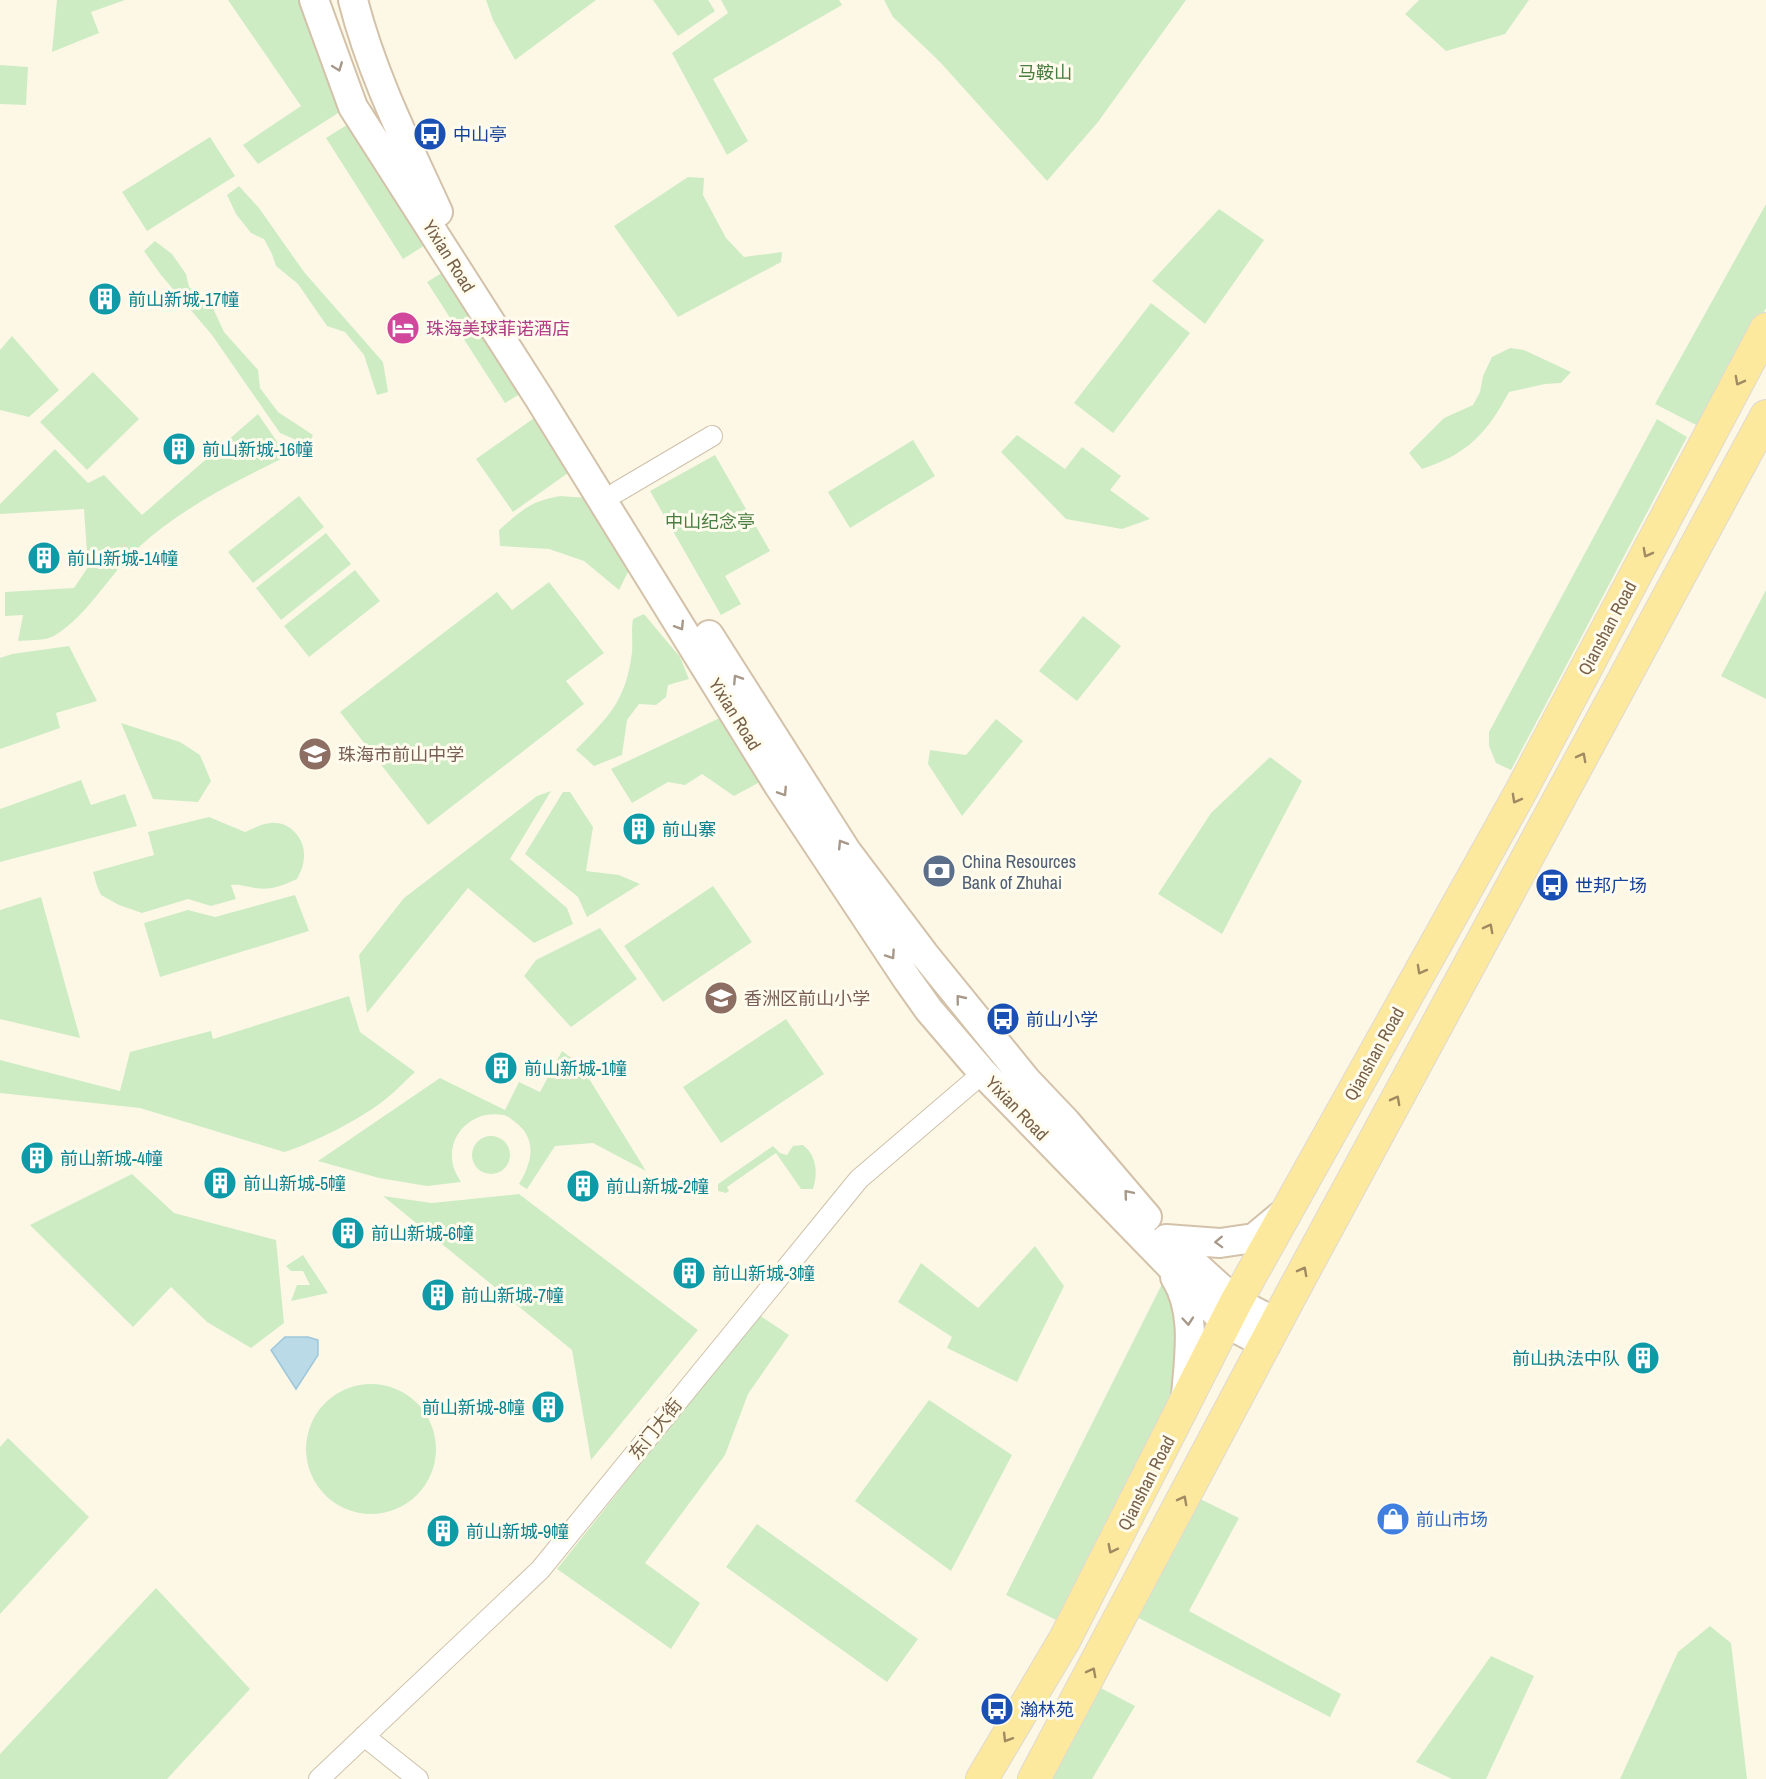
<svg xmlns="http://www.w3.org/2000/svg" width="1766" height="1779" font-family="'Archivo Narrow','Noto Sans SC',sans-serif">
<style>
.green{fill:#cdecc4}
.water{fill:#badae8;stroke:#9fc7da;stroke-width:1.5}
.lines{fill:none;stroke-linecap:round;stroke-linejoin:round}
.minor-casing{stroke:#cfc1ab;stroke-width:22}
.secondary-casing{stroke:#d3c2a9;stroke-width:32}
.primary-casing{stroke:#dfd9d3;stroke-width:34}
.minor{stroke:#fff;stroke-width:20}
.secondary{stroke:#fff;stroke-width:28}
.primary{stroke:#fde99d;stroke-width:32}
.oneway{stroke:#a79889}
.oneway2{stroke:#a08a62}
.labels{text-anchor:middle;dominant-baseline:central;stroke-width:6;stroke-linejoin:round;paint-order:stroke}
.park-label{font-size:18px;fill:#497e41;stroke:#fffbed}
.transit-label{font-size:18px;fill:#164399;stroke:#fffbed;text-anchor:start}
.street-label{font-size:18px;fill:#786149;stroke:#fffbed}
.culture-label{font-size:18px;fill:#0d838f;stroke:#fffbed;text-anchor:start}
.hotel-label{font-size:18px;fill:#b23c85;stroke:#fffbed;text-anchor:start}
.education-label{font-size:18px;fill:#785e54;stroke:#fffbed;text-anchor:start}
.service-label{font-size:18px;fill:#4e5e75;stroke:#fffbed;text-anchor:start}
.shop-label{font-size:18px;fill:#366cbe;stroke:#fffbed;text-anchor:start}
</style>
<rect width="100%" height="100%" fill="#fdf8e6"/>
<!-- green -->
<path class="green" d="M 57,0 L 125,0 L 91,12 L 99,33 L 52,52 Z
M 228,0 L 304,0 L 346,108 L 258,164 L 243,145 L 301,106 Z
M 486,0 L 596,0 L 515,60 L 493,20 Z
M 653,0 L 708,0 L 715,11 L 678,36 Z
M 721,0 L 839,0 L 842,5 L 713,79 L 748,141 L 727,155 L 672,53 L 728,13 Z
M 884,0 L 1186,0 L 1098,122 L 1047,181 L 940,62 L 893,17 Z
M 1419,0 L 1529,0 L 1505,34 L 1446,51 L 1405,14 Z
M 0,65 L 28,67 L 26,105 L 0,104 Z
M 353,121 L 430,242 L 403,259 L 326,138 Z
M 210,137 L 235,176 L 147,231 L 122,192 Z
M 688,177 L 704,178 L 703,195 L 726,238 L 744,257 L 782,252 L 781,262 L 678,317 L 614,226 Z
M 239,186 L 259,208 L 304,272 L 383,362 L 388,392 L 377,395 L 364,355 L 345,332 L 327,326 L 298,284 L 276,266 L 272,254 L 264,239 L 251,233 L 236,214 L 227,195 Z
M 1766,204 L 1766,308 L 1702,428 L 1655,404 Z
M 1219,209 L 1264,240 L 1205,324 L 1152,281 Z
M 155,241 L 172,254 L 186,274 L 189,287 L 212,306 L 224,332 L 258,370 L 260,388 L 278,412 L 313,435 L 308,445 L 280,433 L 212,335 L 161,275 L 144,251 Z
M 450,268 L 528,389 L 505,403 L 427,282 Z
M 1151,303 L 1190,333 L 1113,433 L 1074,403 Z
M 12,336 L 59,390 L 29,417 L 0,410 L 0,350 Z
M 1510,348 L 1524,350 L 1571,372 L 1561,383 L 1545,384 L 1509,392 C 1487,433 1468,454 1422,469 L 1409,453 L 1444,418 L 1473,405 L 1480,392 L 1483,376 L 1492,357 Z
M 93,372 L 139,419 L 87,470 L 40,422 Z
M 258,414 L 287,456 C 235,482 183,507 139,547 C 109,574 89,615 54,636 C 45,641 28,640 18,641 L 23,615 L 5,616 L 5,592 L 74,588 L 88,567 L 84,509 L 0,514 L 0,504 L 55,449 L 88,483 L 104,475 L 142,515 Z
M 537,416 L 575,468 L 513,512 L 476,459 Z
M 1657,419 L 1687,437 L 1511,770 L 1496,763 L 1489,746 L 1489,732 Z
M 1017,435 L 1065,469 L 1082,447 L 1121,476 L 1110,490 L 1150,519 L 1122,529 L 1066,519 L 1001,452 Z
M 913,440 L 935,476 L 850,528 L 828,492 Z
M 715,455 L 770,551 L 725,576 L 741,604 L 721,615 L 650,491 Z
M 299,496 L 324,527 L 253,583 L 228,552 Z
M 560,496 L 588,498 L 603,517 L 629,570 L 619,590 L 584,561 L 549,549 L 500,546 L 499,530 C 521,511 530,501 560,496 Z
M 326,533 L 351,564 L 281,620 L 256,588 Z
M 355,570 L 380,601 L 309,657 L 284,626 Z
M 549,582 L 604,653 L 566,681 L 584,704 L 428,825 L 340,712 L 497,592 L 512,610 Z
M 1766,590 L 1766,699 L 1721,676 Z
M 644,614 L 680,657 L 689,679 L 668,685 L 666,697 L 656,705 L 639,704 L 627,720 L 622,755 L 594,766 L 576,750 C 609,716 626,701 632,652 C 633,641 631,631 633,619 Z
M 1083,616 L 1121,646 L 1077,701 L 1039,671 Z
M 69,646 L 97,701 L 56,713 L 60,728 L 0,749 L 0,658 L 12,654 Z
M 724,716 L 767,778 L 734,796 L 702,774 L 685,785 L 668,782 L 632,803 L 611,769 Z
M 996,719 L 1023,741 L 962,816 L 928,764 L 930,750 L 966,755 Z
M 121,723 L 180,742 L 200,755 L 211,781 L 198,802 L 153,799 Z
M 1270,757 L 1302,781 L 1222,934 L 1158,894 L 1211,813 Z
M 81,780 L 91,805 L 125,794 L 137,826 L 0,862 L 0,809 Z
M 551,791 L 510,859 L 567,908 L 573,924 L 534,943 L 468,888 L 367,1013 L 359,955 L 404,898 L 537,796 Z
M 563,792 L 570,792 L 593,827 L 586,871 L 619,875 L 640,884 L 587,917 L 578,897 L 525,854 Z
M 209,817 L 245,832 C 253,829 263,823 271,823 C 290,821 305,839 304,856 C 304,865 301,871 297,879 C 284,885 270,891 255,888 C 246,887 241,884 231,885 L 236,899 L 211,906 L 188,899 L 142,913 L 119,905 L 101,895 L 97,886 L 93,872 L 154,855 L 148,832 Z
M 713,886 L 752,942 L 663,1002 L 624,946 Z
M 295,895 L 309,931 L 160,977 L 144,923 L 188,910 L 215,917 Z
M 41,897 L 80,1038 L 0,1019 L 0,910 Z
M 600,928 L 637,979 L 571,1027 L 524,976 L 536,960 Z
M 349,996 L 360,1032 L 415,1072 C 406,1080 397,1090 387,1098 C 363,1118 314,1143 284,1152 L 140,1108 L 0,1093 L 0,1060 L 120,1091 L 130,1052 L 211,1031 L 213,1039 Z
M 786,1019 L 824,1074 L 721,1143 L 683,1087 Z
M 562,1051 L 580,1064 L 646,1171 L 593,1143 L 555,1146 L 527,1189 L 519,1184 C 532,1163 538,1139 515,1122 C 512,1120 507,1115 503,1115 C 473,1109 446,1135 453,1165 C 454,1170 458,1177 461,1182 L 427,1186 L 379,1178 L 318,1161 L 440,1078 L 505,1110 L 519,1082 L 540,1092 Z
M472 1155a19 19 0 1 1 38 0a19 19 0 1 1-38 0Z
M 803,1145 C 817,1156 818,1173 813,1189 L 801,1189 L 776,1153 L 727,1187 L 729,1191 L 726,1193 L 718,1191 L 718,1184 L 773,1146 L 780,1153 L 787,1155 L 793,1146 Z
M 132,1174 L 174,1213 L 276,1240 L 284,1323 L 251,1348 L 207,1322 L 171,1287 L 133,1327 L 30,1225 Z
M 519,1194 L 698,1330 L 591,1460 L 572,1350 L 383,1196 L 432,1203 Z
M 1035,1246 L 1064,1286 L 1017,1382 L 947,1348 L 952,1337 L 898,1302 L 921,1263 L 978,1308 Z
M 303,1255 L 328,1293 L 291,1301 L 297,1285 L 310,1285 L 303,1271 L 291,1271 L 286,1266 Z
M 1165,1278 L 1177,1302 L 1174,1399 L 1062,1623 L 1006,1595 Z
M 759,1315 L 789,1335 L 748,1394 L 725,1455 L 645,1563 L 700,1603 L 671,1649 L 557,1569 Z
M306 1449a65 65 0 1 1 130 0a65 65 0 1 1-130 0Z
M 929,1400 L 1012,1455 L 951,1571 L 855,1501 Z
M 8,1438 L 89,1517 L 0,1614 L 0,1447 Z
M 1192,1495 L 1239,1518 L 1189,1611 L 1341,1694 L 1330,1717 L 1131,1614 Z
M 757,1524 L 918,1639 L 887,1682 L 726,1567 Z
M 156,1588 L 250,1689 L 167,1779 L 0,1779 L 0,1754 Z
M 1710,1626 L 1731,1643 L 1747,1779 L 1620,1779 L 1678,1652 Z
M 1491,1656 L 1534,1676 L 1486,1779 L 1452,1779 L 1416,1762 Z
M 1093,1684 L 1135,1706 L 1092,1779 L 1042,1779 Z"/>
<!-- water -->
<path class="water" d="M 285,1337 L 308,1337 L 318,1340 L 318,1355 L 296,1389 L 271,1350 Z"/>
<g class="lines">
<defs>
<path id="minor" d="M 617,492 L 712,436
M 364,1736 L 418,1779
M 319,1779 L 540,1570 L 859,1179 L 983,1073"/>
<path id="secondary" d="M 314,0 L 353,107 L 539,398 L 779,786 L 907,979 L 929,1010 L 983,1073 L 1226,1323 L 1266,1344
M 353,0 C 372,75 406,142 438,212
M 709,635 L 847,852 L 924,954 L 1027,1081 L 1066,1122 L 1147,1217
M 1166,1239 L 1220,1243 L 1254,1238 L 1283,1214
M 1184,1255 L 1236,1302 L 1277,1323
M 1175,1277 C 1197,1312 1189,1356 1186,1396"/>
<path id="primary" d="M 982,1779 L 1065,1639 L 1236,1302 L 1520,793 L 1766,329
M 1034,1779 L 1291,1295 L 1766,416"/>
</defs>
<!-- minor casing -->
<use href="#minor" class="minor-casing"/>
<!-- secondary casing -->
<use href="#secondary" class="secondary-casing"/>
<!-- primary casing -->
<use href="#primary" class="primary-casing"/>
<!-- minor -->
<use href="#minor" class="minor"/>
<!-- secondary -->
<use href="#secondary" class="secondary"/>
<!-- primary -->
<use href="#primary" class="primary"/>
</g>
<!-- one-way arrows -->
<defs><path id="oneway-chevron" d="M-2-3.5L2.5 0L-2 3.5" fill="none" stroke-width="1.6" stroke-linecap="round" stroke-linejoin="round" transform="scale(1.5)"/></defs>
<g class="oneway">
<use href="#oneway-chevron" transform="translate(338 67) rotate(69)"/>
<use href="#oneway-chevron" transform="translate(680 626) rotate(58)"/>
<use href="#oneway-chevron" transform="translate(737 679) rotate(-123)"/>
<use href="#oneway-chevron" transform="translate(783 792) rotate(57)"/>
<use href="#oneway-chevron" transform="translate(842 844) rotate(-122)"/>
<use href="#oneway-chevron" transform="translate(891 955) rotate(56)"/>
<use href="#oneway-chevron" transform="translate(960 999) rotate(-129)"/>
<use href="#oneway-chevron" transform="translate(1128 1194) rotate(-130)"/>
<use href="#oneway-chevron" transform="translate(1219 1242) rotate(178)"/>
<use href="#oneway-chevron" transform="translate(1188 1321) rotate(85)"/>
</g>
<g class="oneway2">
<use href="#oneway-chevron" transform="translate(1739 381) rotate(118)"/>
<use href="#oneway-chevron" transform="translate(1647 553) rotate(118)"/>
<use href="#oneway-chevron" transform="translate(1582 757) rotate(-62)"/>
<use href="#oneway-chevron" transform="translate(1516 799) rotate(119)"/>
<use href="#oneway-chevron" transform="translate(1489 928) rotate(-62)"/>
<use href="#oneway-chevron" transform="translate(1421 970) rotate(119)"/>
<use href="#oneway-chevron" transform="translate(1396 1100) rotate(-62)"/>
<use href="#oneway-chevron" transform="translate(1303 1271) rotate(-62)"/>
<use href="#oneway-chevron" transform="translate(1183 1500) rotate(-62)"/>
<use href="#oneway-chevron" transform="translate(1112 1549) rotate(117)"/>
<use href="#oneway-chevron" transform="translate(1092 1672) rotate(-62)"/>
<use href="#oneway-chevron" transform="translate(1007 1738) rotate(121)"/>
</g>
<!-- icons -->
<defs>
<symbol id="bus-disc" viewBox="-11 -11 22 22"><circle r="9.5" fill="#1a4fb4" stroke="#fffbed"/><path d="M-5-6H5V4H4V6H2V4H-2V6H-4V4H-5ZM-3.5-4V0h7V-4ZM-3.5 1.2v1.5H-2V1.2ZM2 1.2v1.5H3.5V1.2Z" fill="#fff"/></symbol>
<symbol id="building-disc" viewBox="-11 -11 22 22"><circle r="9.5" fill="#0f9aa8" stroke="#fffbed"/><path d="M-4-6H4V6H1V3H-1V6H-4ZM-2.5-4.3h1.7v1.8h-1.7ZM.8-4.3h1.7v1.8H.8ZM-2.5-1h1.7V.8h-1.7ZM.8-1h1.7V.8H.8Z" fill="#fff"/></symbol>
<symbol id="hotel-disc" viewBox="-11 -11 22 22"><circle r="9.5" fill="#d1479c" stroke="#fffbed"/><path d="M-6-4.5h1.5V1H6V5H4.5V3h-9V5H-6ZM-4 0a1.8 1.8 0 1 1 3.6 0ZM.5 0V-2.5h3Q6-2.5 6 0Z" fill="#fff"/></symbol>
<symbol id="school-disc" viewBox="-11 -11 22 22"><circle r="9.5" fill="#8d6e63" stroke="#fffbed"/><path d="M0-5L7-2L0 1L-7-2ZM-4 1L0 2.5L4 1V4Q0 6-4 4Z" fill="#fff"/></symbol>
<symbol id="bank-disc" viewBox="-11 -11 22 22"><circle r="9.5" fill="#5c6f8a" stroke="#fffbed"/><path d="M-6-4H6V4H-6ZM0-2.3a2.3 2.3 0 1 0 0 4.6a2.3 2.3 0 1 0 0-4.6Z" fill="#fff"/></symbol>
<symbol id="shop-disc" viewBox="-11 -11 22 22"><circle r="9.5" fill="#3f7fe0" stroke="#fffbed"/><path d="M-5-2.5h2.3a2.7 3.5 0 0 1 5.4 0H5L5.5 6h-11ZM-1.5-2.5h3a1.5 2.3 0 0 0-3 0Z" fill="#fff"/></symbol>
</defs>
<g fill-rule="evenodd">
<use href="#bus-disc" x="411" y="115" width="38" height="38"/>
<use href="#building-disc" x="86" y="280" width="38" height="38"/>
<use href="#hotel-disc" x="384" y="309" width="38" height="38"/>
<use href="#building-disc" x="160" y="430" width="38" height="38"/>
<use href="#building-disc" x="25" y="539" width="38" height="38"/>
<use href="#school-disc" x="296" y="735" width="38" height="38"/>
<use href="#building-disc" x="620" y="810" width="38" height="38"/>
<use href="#bank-disc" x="920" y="852" width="38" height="38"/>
<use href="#bus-disc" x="1533" y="866" width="38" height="38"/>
<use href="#school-disc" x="702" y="979" width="38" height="38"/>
<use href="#bus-disc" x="984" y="1000" width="38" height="38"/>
<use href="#building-disc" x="482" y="1049" width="38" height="38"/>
<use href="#building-disc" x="18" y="1139" width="38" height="38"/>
<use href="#building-disc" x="201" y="1164" width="38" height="38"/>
<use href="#building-disc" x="564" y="1167" width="38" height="38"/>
<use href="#building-disc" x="329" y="1214" width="38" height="38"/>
<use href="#building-disc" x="670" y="1254" width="38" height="38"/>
<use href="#building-disc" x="419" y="1276" width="38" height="38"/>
<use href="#building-disc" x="1624" y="1339" width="38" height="38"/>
<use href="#building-disc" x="529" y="1388" width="38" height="38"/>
<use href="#shop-disc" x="1374" y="1500" width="38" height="38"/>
<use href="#building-disc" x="424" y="1512" width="38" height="38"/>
<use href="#bus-disc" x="978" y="1690" width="38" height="38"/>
</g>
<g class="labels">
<!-- park labels -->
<g class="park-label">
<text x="1045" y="72">马鞍山</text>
<text x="710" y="521">中山纪念亭</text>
</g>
<!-- transit labels -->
<g class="transit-label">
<text x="453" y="134">中山亭</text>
<text x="1575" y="885">世邦广场</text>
<text x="1026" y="1019">前山小学</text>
<text x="1020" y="1709">瀚林苑</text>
</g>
<!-- street labels -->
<g class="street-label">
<text transform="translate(449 256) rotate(58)">Yixian Road</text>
<text transform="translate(1607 628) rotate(-62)">Qianshan Road</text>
<text transform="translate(735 714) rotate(58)">Yixian Road</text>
<text transform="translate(1374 1054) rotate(-61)">Qianshan Road</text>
<text transform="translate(1017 1108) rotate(46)">Yixian Road</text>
<text transform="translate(655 1429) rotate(-51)">东门大街</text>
<text transform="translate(1146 1483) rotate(-63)">Qianshan Road</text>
</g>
<!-- culture labels -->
<g class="culture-label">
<text x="128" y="299">前山新城-17幢</text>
<text x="202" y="449">前山新城-16幢</text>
<text x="67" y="558">前山新城-14幢</text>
<text x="662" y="829">前山寨</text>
<text x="524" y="1068">前山新城-1幢</text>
<text x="60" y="1158">前山新城-4幢</text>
<text x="243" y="1183">前山新城-5幢</text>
<text x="606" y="1186">前山新城-2幢</text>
<text x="371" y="1233">前山新城-6幢</text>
<text x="712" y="1273">前山新城-3幢</text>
<text x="461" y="1295">前山新城-7幢</text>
<text x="1620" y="1358" text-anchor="end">前山执法中队</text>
<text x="525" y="1407" text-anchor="end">前山新城-8幢</text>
<text x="466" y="1531">前山新城-9幢</text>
</g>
<!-- hotel labels -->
<g class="hotel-label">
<text x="426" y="328">珠海美球菲诺酒店</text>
</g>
<!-- education labels -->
<g class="education-label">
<text x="338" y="754">珠海市前山中学</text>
<text x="744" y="998">香洲区前山小学</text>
</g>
<!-- service labels -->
<g class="service-label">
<text x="962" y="861">China Resources<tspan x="962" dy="21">Bank of Zhuhai</tspan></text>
</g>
<!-- shop labels -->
<g class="shop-label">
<text x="1416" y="1519">前山市场</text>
</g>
</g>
</svg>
